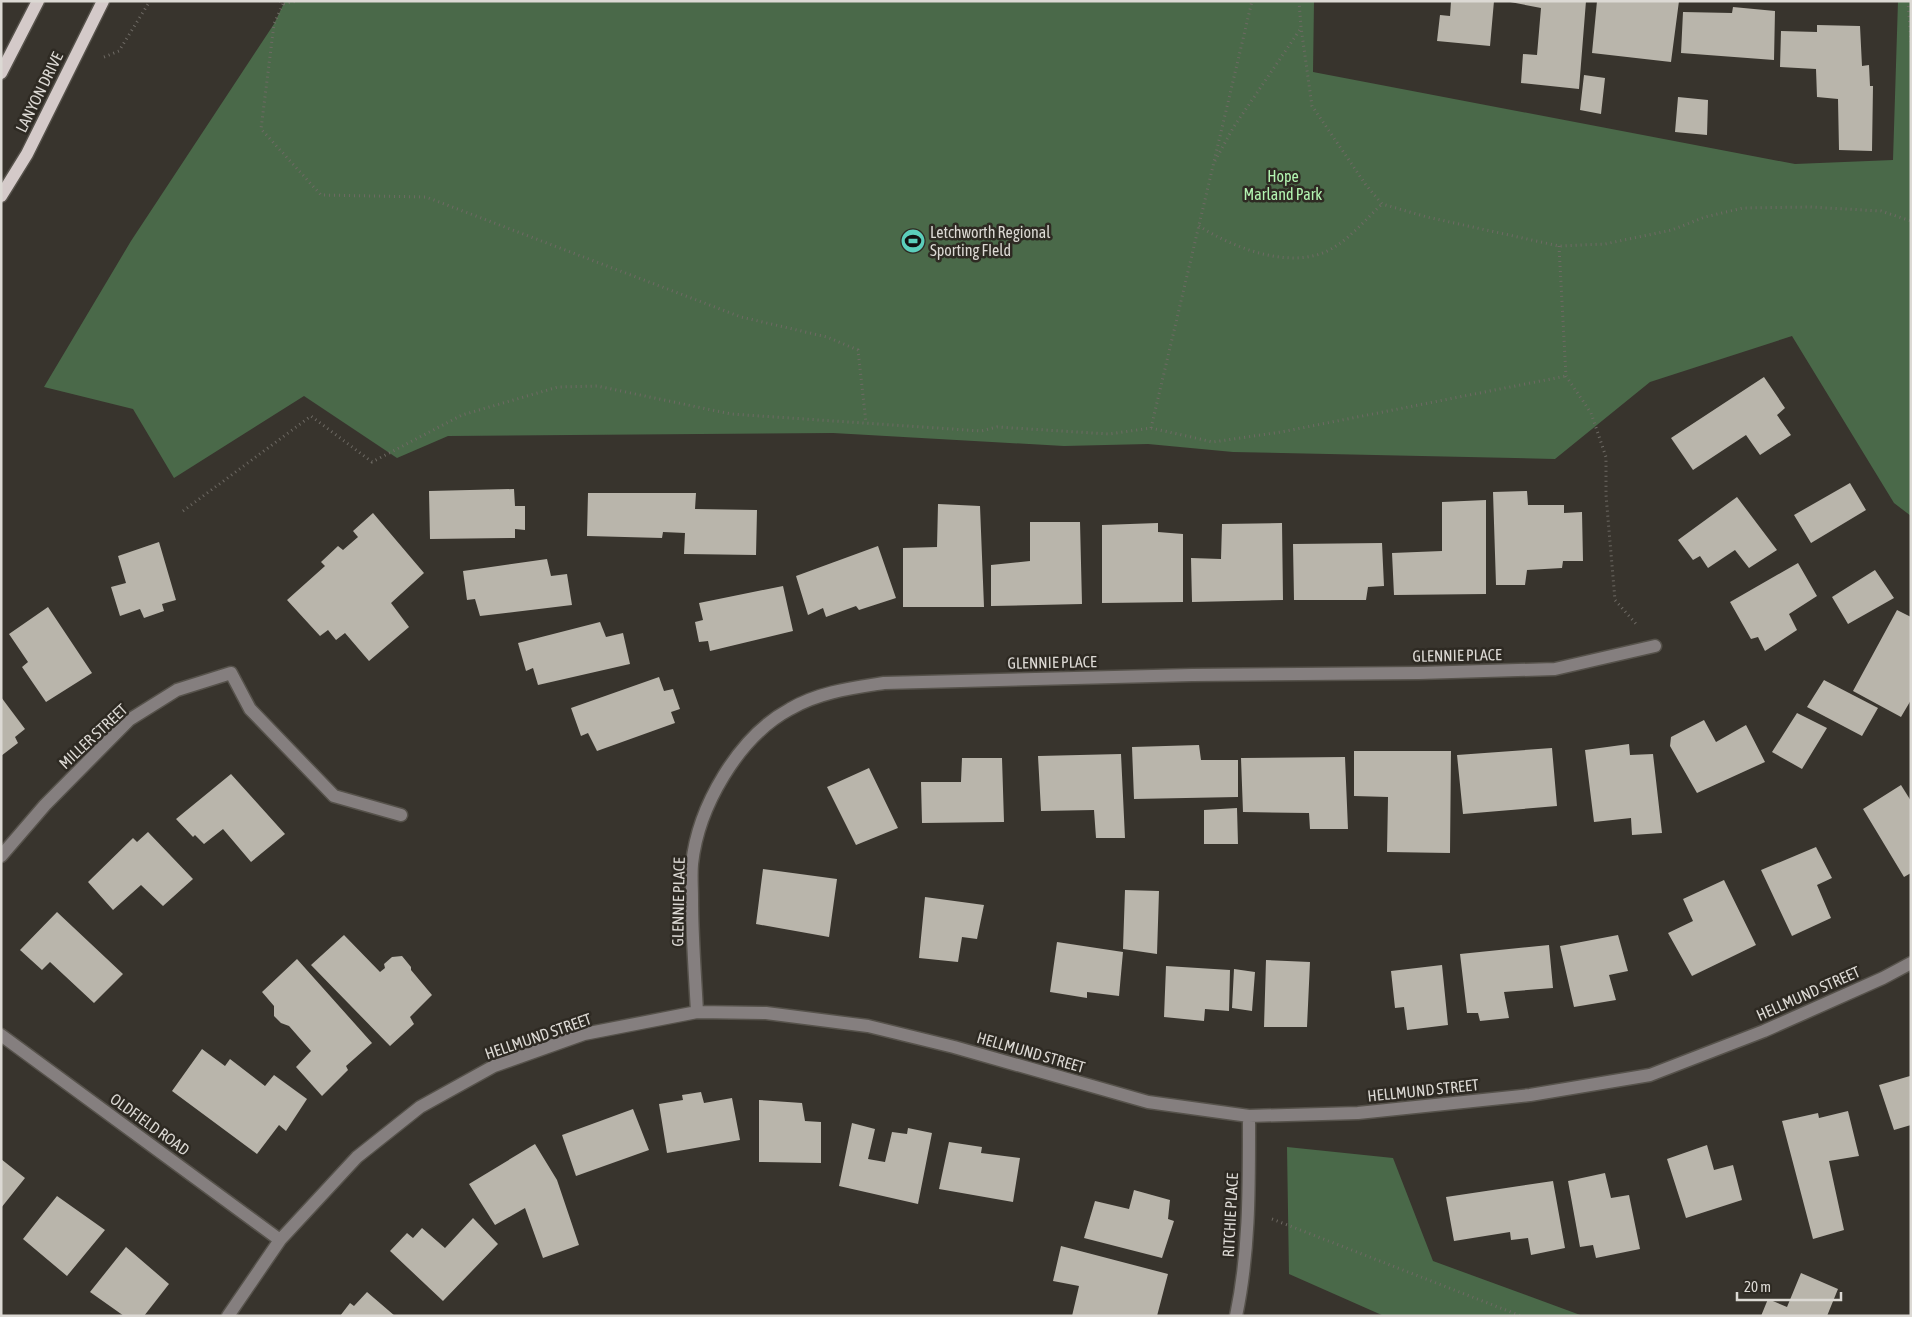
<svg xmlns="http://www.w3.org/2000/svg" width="1912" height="1317" font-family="'Asap Condensed',sans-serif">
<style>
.green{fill:#4a6949}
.building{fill:#b9b5ab}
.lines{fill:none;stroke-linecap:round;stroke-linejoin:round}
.minor-casing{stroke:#56524b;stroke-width:15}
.major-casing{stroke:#56524b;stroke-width:15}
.path{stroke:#6e6a64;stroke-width:3;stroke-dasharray:1 4;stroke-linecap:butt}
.minor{stroke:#857f7f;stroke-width:12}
.major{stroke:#d4cac9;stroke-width:12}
.labels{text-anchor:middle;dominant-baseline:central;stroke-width:5;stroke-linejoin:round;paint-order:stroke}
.street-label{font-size:16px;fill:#dcd9d4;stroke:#2e2a23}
.park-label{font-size:16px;fill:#b3f4b1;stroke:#2e2a23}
.poi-label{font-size:16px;fill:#dcd9d4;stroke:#2e2a23;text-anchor:start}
</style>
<rect width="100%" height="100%" fill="#38342d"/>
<!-- green -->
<path class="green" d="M 285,1 L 1314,1 L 1313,72 L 1795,164 L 1893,160 L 1898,1 L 1911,1 L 1911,516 L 1894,503 L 1792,336 L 1650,382 L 1555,459 L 1233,452 L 1148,444 L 1064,446 L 833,433 L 448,436 L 397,458 L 304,396 L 174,478 L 133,409 L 44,387 L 131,241 L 274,24 Z
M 1287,1147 L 1393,1158 L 1433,1261 L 1583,1316 L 1384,1316 L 1289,1274 Z"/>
<!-- building -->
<path class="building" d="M 1451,1 L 1494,1 L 1490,46 L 1437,41 L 1440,15 L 1450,16 Z
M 1505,1 L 1586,1 L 1579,89 L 1521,83 L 1523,54 L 1537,55 L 1541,8 Z
M 1597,1 L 1679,1 L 1671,62 L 1592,53 Z
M 1733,7 L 1775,11 L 1774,60 L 1681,53 L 1683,12 L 1732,13 Z
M 1817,25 L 1860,26 L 1862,66 L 1869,65 L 1870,86 L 1873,86 L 1872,151 L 1839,150 L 1838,99 L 1817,97 L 1816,69 L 1780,67 L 1781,31 L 1817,32 Z
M 1584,75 L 1605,78 L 1601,114 L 1580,110 Z
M 1678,97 L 1708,100 L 1707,135 L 1675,132 Z
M 1764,377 L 1785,408 L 1777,415 L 1791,435 L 1760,455 L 1746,435 L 1693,470 L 1671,438 Z
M 1850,483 L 1866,510 L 1811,543 L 1794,515 Z
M 514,489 L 515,506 L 525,506 L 525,530 L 515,529 L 515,538 L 430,539 L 429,491 Z
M 1527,491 L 1528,505 L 1564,505 L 1564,513 L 1582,512 L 1583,561 L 1563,561 L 1562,568 L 1527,570 L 1525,585 L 1496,585 L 1493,492 Z
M 588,493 L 696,493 L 695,509 L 757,510 L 756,555 L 684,554 L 685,533 L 663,532 L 662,538 L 587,536 Z
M 1737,497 L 1777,550 L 1749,568 L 1735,550 L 1708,568 L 1700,556 L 1693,560 L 1678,540 Z
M 1486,500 L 1486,594 L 1394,595 L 1392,553 L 1442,551 L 1442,502 Z
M 938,504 L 980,506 L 984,607 L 903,607 L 903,548 L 937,547 Z
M 373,513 L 424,573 L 391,603 L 409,627 L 369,661 L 345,633 L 336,640 L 328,630 L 320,636 L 287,600 L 325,566 L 321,562 L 338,546 L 343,550 L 358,537 L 353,531 Z
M 1030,522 L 1080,522 L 1082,604 L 991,606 L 991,565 L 1030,561 Z
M 1158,523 L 1158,532 L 1183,534 L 1183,602 L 1102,603 L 1102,525 Z
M 1282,523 L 1283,600 L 1192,602 L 1191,558 L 1221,559 L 1222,524 Z
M 159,542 L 176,600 L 162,604 L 164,611 L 144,618 L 140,609 L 120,616 L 111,587 L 126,583 L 118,556 Z
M 1382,543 L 1384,586 L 1368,587 L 1366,600 L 1294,600 L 1293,544 Z
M 878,546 L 896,598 L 859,610 L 856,606 L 826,617 L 823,608 L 808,615 L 796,576 Z
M 547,559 L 551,576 L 567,574 L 572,605 L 480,616 L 475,599 L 467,600 L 463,571 Z
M 1798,563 L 1817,596 L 1789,614 L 1797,630 L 1765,651 L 1758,637 L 1751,639 L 1730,602 Z
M 1875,570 L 1894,598 L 1848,624 L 1832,597 Z
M 783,586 L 793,631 L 710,651 L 708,641 L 699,642 L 695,622 L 703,620 L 699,603 Z
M 48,607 L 92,673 L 46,702 L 22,667 L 28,662 L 9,634 Z
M 1897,610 L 1911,617 L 1911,700 L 1901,717 L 1853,691 Z
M 600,622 L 606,637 L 623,633 L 630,664 L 538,685 L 533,668 L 526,671 L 518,643 Z
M 659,677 L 664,691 L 673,689 L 680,709 L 671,712 L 675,723 L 597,751 L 588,733 L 581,736 L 571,708 Z
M 1824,680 L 1878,708 L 1862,736 L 1807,707 Z
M 1,697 L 25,729 L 15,737 L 18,743 L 1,756 Z
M 1797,713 L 1827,728 L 1802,769 L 1772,752 Z
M 1704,720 L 1716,742 L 1746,725 L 1765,762 L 1697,793 L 1670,746 L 1671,737 Z
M 1629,744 L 1630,755 L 1653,754 L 1662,833 L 1632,835 L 1631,818 L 1594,822 L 1585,750 Z
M 1199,745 L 1201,760 L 1238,760 L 1238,797 L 1134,799 L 1132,747 Z
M 1552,748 L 1557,806 L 1463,814 L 1457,755 Z
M 1354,751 L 1451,751 L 1450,853 L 1387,852 L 1388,797 L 1354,796 Z
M 1121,754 L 1125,838 L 1096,838 L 1094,810 L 1041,811 L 1038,756 Z
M 1345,757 L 1348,829 L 1310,829 L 1309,813 L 1243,812 L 1241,758 Z
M 962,758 L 1002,758 L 1004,822 L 922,823 L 921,782 L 961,782 Z
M 869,768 L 898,828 L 856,845 L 827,787 Z
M 231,774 L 285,834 L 251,862 L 223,829 L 204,844 L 195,835 L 193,837 L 176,819 Z
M 1901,785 L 1911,801 L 1911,873 L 1904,877 L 1863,809 Z
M 1237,808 L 1238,844 L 1204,844 L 1204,810 Z
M 148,832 L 193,879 L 163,906 L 141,885 L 113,910 L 88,882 L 133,838 L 137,842 Z
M 1816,847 L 1832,878 L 1817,885 L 1831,918 L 1792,936 L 1761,870 Z
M 763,869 L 837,879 L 829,937 L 756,924 Z
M 1724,880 L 1756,945 L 1692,976 L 1668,933 L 1693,921 L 1683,899 Z
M 1125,890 L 1159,891 L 1157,954 L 1123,949 Z
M 925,897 L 984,905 L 977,939 L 962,937 L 958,962 L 919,958 Z
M 57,912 L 123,974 L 94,1003 L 50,962 L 42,970 L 20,950 Z
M 344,935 L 380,972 L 385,968 L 384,964 L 392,957 L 402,956 L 411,967 L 411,970 L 432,995 L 410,1017 L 414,1024 L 390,1046 L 311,965 Z
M 1618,935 L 1628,971 L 1609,975 L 1616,1000 L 1574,1007 L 1560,946 Z
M 1057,942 L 1123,952 L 1119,996 L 1087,992 L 1087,998 L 1050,992 Z
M 1549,945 L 1553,988 L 1504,992 L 1509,1018 L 1480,1021 L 1478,1013 L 1467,1013 L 1460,954 Z
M 297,959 L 372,1043 L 346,1066 L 348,1070 L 322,1096 L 296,1067 L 311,1051 L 289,1026 L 281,1023 L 274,1016 L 274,1006 L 262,992 Z
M 1266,960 L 1310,962 L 1307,1027 L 1264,1027 Z
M 1442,965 L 1448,1025 L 1407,1030 L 1404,1007 L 1395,1008 L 1391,971 Z
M 1166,966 L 1230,970 L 1229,1011 L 1205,1009 L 1204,1021 L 1164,1017 Z
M 1234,969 L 1255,972 L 1252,1011 L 1232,1008 Z
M 202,1049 L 225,1066 L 230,1059 L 265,1086 L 274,1075 L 307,1099 L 286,1131 L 279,1125 L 257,1154 L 172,1091 Z
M 1910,1076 L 1911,1125 L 1894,1130 L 1879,1085 Z
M 701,1092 L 704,1103 L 732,1098 L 740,1140 L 667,1153 L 659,1104 L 683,1100 L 682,1095 Z
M 759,1100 L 802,1103 L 805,1121 L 821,1122 L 821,1163 L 759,1162 Z
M 633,1109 L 649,1150 L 576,1176 L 562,1135 Z
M 1848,1111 L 1859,1156 L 1829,1161 L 1844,1230 L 1813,1239 L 1782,1121 L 1818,1113 L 1819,1118 Z
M 852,1123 L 875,1129 L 868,1159 L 885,1162 L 892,1132 L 907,1134 L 908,1128 L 932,1133 L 918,1204 L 839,1186 Z
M 949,1142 L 982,1147 L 981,1153 L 1020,1158 L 1013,1202 L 939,1189 Z
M 535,1144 L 557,1180 L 579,1245 L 543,1258 L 525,1208 L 495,1225 L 469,1184 Z
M 1707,1145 L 1714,1170 L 1733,1165 L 1742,1200 L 1686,1218 L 1667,1159 Z
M 1,1159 L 25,1178 L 1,1208 Z
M 1605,1173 L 1611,1198 L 1629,1195 L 1640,1249 L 1596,1258 L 1593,1245 L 1580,1247 L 1568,1181 Z
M 1553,1181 L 1565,1248 L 1531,1255 L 1528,1238 L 1511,1240 L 1510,1232 L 1454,1241 L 1446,1197 Z
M 1134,1190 L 1170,1200 L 1168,1219 L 1174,1221 L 1162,1258 L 1084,1238 L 1095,1201 L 1129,1209 Z
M 57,1196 L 105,1230 L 67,1276 L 23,1239 Z
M 473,1218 L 498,1244 L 443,1301 L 390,1251 L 407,1233 L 413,1238 L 422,1228 L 445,1248 Z
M 1061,1246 L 1168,1274 L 1157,1316 L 1072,1316 L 1079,1286 L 1053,1281 Z
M 126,1247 L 169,1284 L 144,1316 L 124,1316 L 90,1292 Z
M 1801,1273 L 1838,1289 L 1827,1316 L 1761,1316 L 1768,1299 L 1787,1307 Z
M 367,1292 L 395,1316 L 340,1316 L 350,1303 L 354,1306 Z"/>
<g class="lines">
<defs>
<path id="minor" d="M 1,856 L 45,805 L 129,720 L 177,690 L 231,673 L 250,709 L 334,796 L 401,815
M 697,1012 C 695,974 692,936 692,899 C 692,887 691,875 692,864 C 698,807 738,737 790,709 C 819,692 852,688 884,683 L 1192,675 L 1419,673 L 1555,669 L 1655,646
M 1,1035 L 280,1240
M 228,1316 L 280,1240 L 357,1157 L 420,1107 L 494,1066 L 584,1034 L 697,1012 L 766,1013 L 868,1026 L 954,1047 L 1148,1102 L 1249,1116 L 1358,1113 L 1530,1095 L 1650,1075 L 1764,1031 L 1883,978 L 1911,963
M 1236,1316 C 1250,1250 1249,1182 1249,1116"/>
<path id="major" d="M 1,73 L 38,1
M 1,196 L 27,154 L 103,1"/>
</defs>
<!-- minor casing -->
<use href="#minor" class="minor-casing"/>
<!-- major casing -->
<use href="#major" class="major-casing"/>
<!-- path -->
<path class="path" d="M 280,1 L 283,4 L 297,1
M 1299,1 L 1301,27 L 1312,106 L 1366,185 L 1382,204 L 1427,217 L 1559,246 L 1605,244 L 1672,230 L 1705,217 L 1743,208 L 1810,207 L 1881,211 L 1911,221
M 1908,1 L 1911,42
M 283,4 L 274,24 L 261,129 L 321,195 L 426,197 L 741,317 L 827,337 L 858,350 L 866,423
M 104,57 L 119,51 L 150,1
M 1215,161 L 1233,128 L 1301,28
M 1199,226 C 1235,249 1297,273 1336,246 C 1352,236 1368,217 1382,204
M 1559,246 L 1566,376 L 1591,413 L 1606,457 L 1606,495 L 1615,600 L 1637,625
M 1151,428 L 1252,1
M 183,511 L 311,416 L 372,462 L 462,415 L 558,387 L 597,386 L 731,414 L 981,431 L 997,427 L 1109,434 L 1151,428 L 1213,442 L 1281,432 L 1566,376
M 1272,1219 L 1521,1316"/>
<!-- minor -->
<use href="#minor" class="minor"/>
<!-- major -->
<use href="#major" class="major"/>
</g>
<!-- icons -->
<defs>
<symbol id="stadium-disc" viewBox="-11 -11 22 22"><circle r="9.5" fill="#5bcebb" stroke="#2e2a23"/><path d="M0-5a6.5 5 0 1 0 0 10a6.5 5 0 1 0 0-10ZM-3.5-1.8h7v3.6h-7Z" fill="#111"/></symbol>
</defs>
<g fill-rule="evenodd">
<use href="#stadium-disc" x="899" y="227" width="28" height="28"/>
</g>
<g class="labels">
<!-- street labels -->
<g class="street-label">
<text transform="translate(39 92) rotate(-64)">LANYON DRIVE</text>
<text transform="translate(1457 655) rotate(-1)">GLENNIE PLACE</text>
<text transform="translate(1052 662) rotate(-1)">GLENNIE PLACE</text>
<text transform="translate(93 736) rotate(-43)">MILLER STREET</text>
<text transform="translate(678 902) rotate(-89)">GLENNIE PLACE</text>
<text transform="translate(1808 993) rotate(-24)">HELLMUND STREET</text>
<text transform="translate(538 1036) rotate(-19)">HELLMUND STREET</text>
<text transform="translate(1031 1052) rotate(16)">HELLMUND STREET</text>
<text transform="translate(1423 1090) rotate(-6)">HELLMUND STREET</text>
<text transform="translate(150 1124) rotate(36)">OLDFIELD ROAD</text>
<text transform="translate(1230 1215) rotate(-87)">RITCHIE PLACE</text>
</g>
<!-- park labels -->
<g class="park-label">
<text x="1283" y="176">Hope<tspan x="1283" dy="18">Marland Park</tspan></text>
</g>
<!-- poi labels -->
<g class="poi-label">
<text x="930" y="232">Letchworth Regional<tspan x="930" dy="18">Sporting FIeld</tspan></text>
</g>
</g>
<!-- border -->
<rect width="1912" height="1317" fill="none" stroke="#dcd9d4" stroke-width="5"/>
<!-- scale -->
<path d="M1737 1292v8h104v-8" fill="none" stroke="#dcd9d4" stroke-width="2.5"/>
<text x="1744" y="1292" font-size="15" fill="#dcd9d4" stroke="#2e2a23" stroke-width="4" paint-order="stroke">20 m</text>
</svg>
